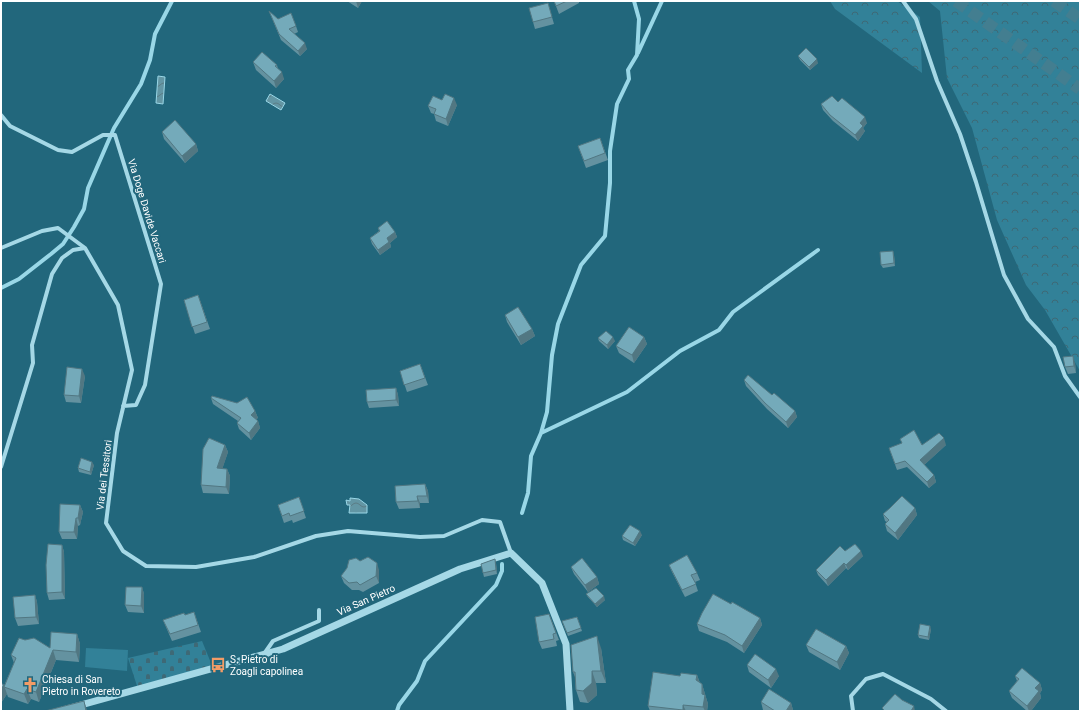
<svg xmlns="http://www.w3.org/2000/svg" width="1081" height="712" font-family="Roboto,sans-serif">
<style>
.grass{fill:#328198}
.forest{fill:url(#forest-crowns)}
.cemetery{fill:url(#cemetery-stones)}
.water{fill:url(#water-waves);stroke:#99d7e7}
.lines{fill:none;stroke-linecap:round;stroke-linejoin:round}
.stream{stroke:#99d7e7;stroke-width:4}
.motorway-tunnel{stroke:#437e90;stroke-width:12;stroke-dasharray:12 6;stroke-linecap:butt}
.minor{stroke:#a5d8e6;stroke-width:4}
.tertiary{stroke:#a5d8e6;stroke-width:7}
.wall{fill:#6492a0}
.shaded-wall{fill:#517782}
.building{fill:#74aaba;stroke:#517782}
.labels{text-anchor:middle;dominant-baseline:central;stroke-width:4;stroke-linejoin:round;paint-order:stroke}
.street-label{font-size:10px;fill:#fff;stroke:#22677c}
.poi-label{font-size:10px;fill:#fff;stroke:#22677c;text-anchor:start}
</style>
<defs>
<pattern id="forest-crowns" width="20" height="18" patternUnits="userSpaceOnUse"><rect width="20" height="18" fill="#328198"/><path d="M2 6a3 3 0 1 1 6 0M12 15a3 3 0 1 1 6 0" fill="none" stroke="#3e6976"/></pattern>
<pattern id="cemetery-stones" width="16" height="16" patternUnits="userSpaceOnUse"><rect width="16" height="16" fill="#328198"/><path d="M2 7V4a2 2 0 0 1 4 0v3zM10 15v-3a2 2 0 0 1 4 0v3z" fill="#3e6976"/></pattern>
<pattern id="water-waves" width="16" height="10" patternUnits="userSpaceOnUse"><rect width="16" height="10" fill="#6396a4"/><path d="M0 5q4-4 8 0t8 0" fill="none" stroke="#5b7c85"/></pattern>
</defs>
<rect width="100%" height="100%" fill="#22677c"/>
<!-- grass -->
<path class="grass" d="M 86,648 L 128,650 L 127,671 L 85,667 Z"/>
<!-- forest -->
<path class="forest" d="M 830,1 L 897,1 L 920,17 L 922,73 L 835,9 Z
M 928,1 L 1080,1 L 1080,371 L 1045,310 L 1026,285 L 997,220 L 972,128 L 947,78 L 940,11 Z"/>
<!-- cemetery -->
<path class="cemetery" d="M 202,641 L 213,668 L 138,689 L 128,658 Z"/>
<!-- water -->
<path class="water" d="M 158,76 L 165,77 L 163,104 L 156,103 Z
M 270,94 L 285,103 L 281,110 L 266,101 Z
M 350,498 L 359,499 L 367,505 L 367,513 L 349,513 L 350,505 L 347,505 L 346,500 L 350,501 Z"/>
<g class="lines">
<!-- stream -->
<path class="stream" d="M 638,53 L 662,1
M 1,288 L 19,279 L 51,254 L 63,244 L 74,227 L 84,209 L 88,188 L 114,128 L 141,84 L 150,60 L 155,34 L 172,1
M 541,433 L 627,392 L 680,351 L 719,330 L 733,312 L 818,250
M 522,513 L 528,493 L 531,456 L 541,433 L 547,412 L 552,355 L 558,324 L 581,265 L 605,236 L 610,183 L 610,151 L 617,104 L 629,79 L 628,70 L 637,55 L 639,19 L 634,1
M 397,711 L 399,705 L 417,681 L 425,661 L 496,585 L 502,571 L 502,564"/>
<!-- motorway-tunnel -->
<path class="motorway-tunnel" d="M 956,1 L 1080,89
M 1054,1 L 1080,19"/>
<!-- minor -->
<path class="minor" d="M 903,1 L 916,19 L 937,81 L 960,134 L 976,182 L 1004,275 L 1028,319 L 1054,347 L 1065,376 L 1080,397
M 1,115 L 10,126 L 58,150 L 72,152 L 103,135 L 115,135 L 161,284 L 145,385 L 136,405 L 123,406
M 1,248 L 42,231 L 58,228 L 85,248 L 118,305 L 132,370 L 117,433 L 106,523 L 123,551 L 146,566 L 196,567 L 254,557 L 316,536 L 348,531 L 420,537 L 444,536 L 482,520 L 500,522 L 511,553
M 1,467 L 33,363 L 32,345 L 52,274 L 62,258 L 73,250 L 85,248
M 264,654 L 273,641 L 319,621 L 319,610
M 853,711 L 851,696 L 866,679 L 883,674 L 931,699 L 946,711"/>
<!-- tertiary -->
<path class="tertiary" d="M 59,711 L 283,649 L 460,569 L 511,553 L 542,583 L 566,644 L 570,711"/>
</g>
<!-- wall -->
<path class="wall" d="M 347,1 L 362,1 L 358,8 Z
M 554,1 L 579,1 L 579,3 L 559,14 Z
M 548,3 L 554,24 L 535,29 L 533,22 Z
M 269,11 L 278,19 L 296,26 L 298,32 L 294,34 L 307,49 L 300,56 L 281,40 Z
M 798,56 L 818,63 L 810,70 L 800,60 Z
M 253,62 L 277,65 L 278,69 L 284,79 L 276,88 L 256,70 Z
M 838,102 L 867,123 L 863,128 L 865,131 L 858,141 L 833,121 L 823,110 L 821,104 Z
M 457,105 L 448,126 L 436,121 L 434,114 L 431,113 L 428,106 Z
M 162,132 L 196,144 L 198,151 L 185,163 L 164,139 Z
M 600,138 L 608,160 L 586,168 L 578,146 Z
M 378,228 L 395,232 L 397,237 L 390,243 L 391,247 L 380,255 L 372,244 L 370,238 L 379,231 Z
M 894,255 L 895,266 L 883,268 L 881,265 Z
M 198,295 L 210,329 L 195,334 L 184,300 Z
M 505,315 L 532,329 L 535,336 L 521,345 L 507,322 Z
M 644,337 L 647,344 L 634,363 L 619,353 L 616,346 Z
M 598,338 L 615,341 L 608,349 L 599,341 Z
M 1075,363 L 1076,373 L 1068,374 L 1065,367 Z
M 420,364 L 428,385 L 407,392 L 400,371 Z
M 85,376 L 81,403 L 66,402 L 64,395 Z
M 744,380 L 772,395 L 795,411 L 797,417 L 788,428 L 767,409 L 746,386 Z
M 396,388 L 398,395 L 399,406 L 369,408 L 367,402 Z
M 211,398 L 255,411 L 258,418 L 256,419 L 258,421 L 260,428 L 251,440 L 239,429 L 237,423 L 238,421 L 213,404 Z
M 225,445 L 228,452 L 222,469 L 227,469 L 230,476 L 229,494 L 203,493 L 201,485 Z
M 922,445 L 946,445 L 924,465 L 934,475 L 936,482 L 929,488 L 907,467 L 897,470 L 889,448 Z
M 94,465 L 91,475 L 79,472 L 78,468 Z
M 425,484 L 428,491 L 429,503 L 420,503 L 420,508 L 399,509 L 396,502 Z
M 299,497 L 306,518 L 293,523 L 292,520 L 284,523 L 278,505 Z
M 80,505 L 83,512 L 80,525 L 78,526 L 77,539 L 62,539 L 59,532 Z
M 915,508 L 917,515 L 898,540 L 887,531 L 885,524 L 887,522 L 885,521 L 883,514 Z
M 642,535 L 635,546 L 623,540 L 622,536 Z
M 62,545 L 64,552 L 65,599 L 49,600 L 47,593 Z
M 845,551 L 863,556 L 848,570 L 846,568 L 828,586 L 818,575 L 816,570 Z
M 360,561 L 379,570 L 379,583 L 363,592 L 359,590 L 352,590 L 344,583 L 341,576 Z
M 496,563 L 497,574 L 484,577 L 483,573 Z
M 669,565 L 697,573 L 700,580 L 695,582 L 698,591 L 685,597 L 672,572 Z
M 571,567 L 597,577 L 599,584 L 588,592 L 574,574 Z
M 142,587 L 144,594 L 144,613 L 128,612 L 125,605 Z
M 586,594 L 605,600 L 597,607 L 588,597 Z
M 35,595 L 37,602 L 39,624 L 18,626 L 15,618 Z
M 194,612 L 201,632 L 172,641 L 163,620 L 185,615 Z
M 549,614 L 559,640 L 556,641 L 557,646 L 542,649 L 539,642 Z
M 577,617 L 582,631 L 568,636 L 562,621 Z
M 760,618 L 762,625 L 744,653 L 727,642 L 699,631 L 697,624 Z
M 931,629 L 929,640 L 919,638 L 918,635 Z
M 77,634 L 80,644 L 79,662 L 56,660 L 39,702 L 31,699 L 28,704 L 8,697 L 7,694 L 1,703 L 4,686 L 14,663 L 11,655 L 50,648 Z
M 806,645 L 846,646 L 849,653 L 840,670 L 809,652 Z
M 601,648 L 606,683 L 596,683 L 597,695 L 588,703 L 580,702 L 576,690 L 575,677 L 573,672 Z
M 747,665 L 779,676 L 771,688 L 749,672 Z
M 697,675 L 700,683 L 702,684 L 708,704 L 707,711 L 650,711 L 648,706 L 680,676 Z
M 1015,676 L 1040,683 L 1042,690 L 1040,693 L 1041,698 L 1031,711 L 1027,711 L 1012,698 L 1009,691 L 1017,681 Z
M 761,702 L 791,703 L 793,710 L 793,711 L 766,711 L 763,710 Z"/>
<!-- shaded-wall -->
<path class="shaded-wall" d="M 356,1 L 362,1 L 358,8 Z
M 305,43 L 307,49 L 300,56 L 298,51 Z
M 817,59 L 818,63 L 810,70 L 809,67 Z
M 282,72 L 284,79 L 276,88 L 274,81 Z
M 454,98 L 457,105 L 448,126 L 446,119 Z
M 865,117 L 867,123 L 863,128 L 865,131 L 858,141 L 855,135 L 860,123 Z
M 196,144 L 198,151 L 185,163 L 182,156 Z
M 1,159 L 2,163 L 1,168 Z
M 395,232 L 397,237 L 390,243 L 391,247 L 380,255 L 378,250 L 387,238 Z
M 893,251 L 894,255 L 895,266 L 894,263 Z
M 532,329 L 535,336 L 521,345 L 518,337 Z
M 613,337 L 615,341 L 608,349 L 607,345 Z
M 644,337 L 647,344 L 634,363 L 632,355 Z
M 1073,356 L 1075,363 L 1076,373 L 1074,366 Z
M 82,369 L 85,376 L 81,403 L 79,396 Z
M 396,388 L 398,395 L 399,406 L 396,400 Z
M 255,411 L 258,418 L 253,421 L 251,415 Z
M 795,411 L 797,417 L 788,428 L 786,422 Z
M 258,421 L 260,428 L 251,440 L 249,433 Z
M 944,438 L 946,445 L 922,467 L 920,460 Z
M 225,445 L 228,452 L 220,476 L 217,468 Z
M 92,462 L 94,465 L 91,475 L 90,472 Z
M 227,469 L 230,476 L 229,494 L 226,487 Z
M 934,475 L 936,482 L 929,488 L 927,482 Z
M 425,484 L 428,491 L 429,503 L 427,496 Z
M 417,496 L 420,503 L 420,508 L 418,501 Z
M 80,505 L 83,512 L 80,525 L 78,518 Z
M 915,508 L 917,515 L 898,540 L 895,533 Z
M 76,518 L 78,526 L 77,539 L 74,532 Z
M 640,531 L 642,535 L 635,546 L 633,543 Z
M 62,545 L 64,552 L 65,599 L 62,592 Z
M 861,551 L 863,556 L 848,570 L 846,565 Z
M 495,559 L 496,563 L 497,574 L 496,570 Z
M 377,563 L 379,570 L 379,583 L 376,576 Z
M 844,563 L 846,568 L 828,586 L 826,580 Z
M 597,577 L 599,584 L 588,592 L 585,585 Z
M 142,587 L 144,594 L 144,613 L 141,606 Z
M 35,595 L 37,602 L 39,624 L 36,617 Z
M 604,596 L 605,600 L 597,607 L 595,604 Z
M 760,618 L 762,625 L 744,653 L 742,646 Z
M 930,626 L 931,629 L 929,640 L 928,637 Z
M 77,634 L 80,644 L 79,662 L 76,652 Z
M 597,636 L 601,648 L 606,683 L 601,671 Z
M 846,646 L 849,653 L 840,670 L 837,662 Z
M 53,650 L 56,660 L 39,702 L 36,692 Z
M 776,669 L 779,676 L 771,688 L 768,680 Z
M 592,671 L 596,683 L 597,695 L 588,703 L 583,691 Z
M 697,675 L 700,684 L 696,680 Z
M 1040,683 L 1042,690 L 1040,693 L 1041,698 L 1031,711 L 1029,711 L 1027,706 L 1035,688 Z
M 702,684 L 708,704 L 707,711 L 705,711 L 703,707 Z
M 4,685 L 7,694 L 1,703 L 1,689 Z
M 27,689 L 31,699 L 28,704 L 24,694 Z
M 84,701 L 87,710 L 88,711 L 86,711 Z
M 791,703 L 793,710 L 793,711 L 786,711 Z
M 683,705 L 686,711 L 683,711 Z
M 914,706 L 915,711 L 911,711 Z"/>
<!-- building -->
<path class="building" d="M 554,1 L 567,1 L 556,6 Z
M 548,3 L 552,17 L 533,22 L 529,8 Z
M 269,11 L 278,19 L 291,13 L 296,26 L 289,29 L 305,43 L 298,51 L 279,34 Z
M 806,48 L 817,59 L 809,67 L 798,56 Z
M 262,52 L 277,65 L 275,66 L 282,72 L 274,81 L 253,62 Z
M 445,94 L 454,98 L 446,119 L 434,114 L 436,109 L 428,106 L 433,96 L 442,100 Z
M 832,96 L 838,102 L 842,98 L 865,117 L 860,123 L 863,126 L 855,135 L 830,115 L 821,104 Z
M 175,120 L 196,144 L 182,156 L 162,132 Z
M 600,138 L 605,153 L 584,161 L 578,146 Z
M 387,221 L 395,232 L 387,238 L 389,242 L 378,250 L 370,238 L 380,231 L 378,228 Z
M 893,251 L 894,263 L 881,265 L 880,252 Z
M 198,295 L 207,322 L 192,327 L 184,300 Z
M 518,307 L 532,329 L 518,337 L 505,315 Z
M 629,327 L 644,337 L 632,355 L 616,346 Z
M 606,331 L 613,337 L 607,345 L 598,338 Z
M 1073,356 L 1074,366 L 1065,367 L 1063,357 Z
M 420,364 L 425,378 L 404,385 L 400,371 Z
M 67,367 L 82,369 L 79,396 L 64,395 Z
M 748,375 L 772,395 L 774,393 L 795,411 L 786,422 L 765,403 L 744,380 Z
M 396,388 L 396,400 L 367,402 L 366,390 Z
M 212,396 L 237,403 L 247,397 L 255,411 L 251,415 L 258,421 L 249,433 L 237,423 L 241,418 L 211,398 Z
M 914,430 L 922,445 L 939,433 L 944,438 L 920,460 L 934,475 L 927,482 L 905,461 L 895,464 L 889,448 L 902,443 L 900,439 Z
M 209,438 L 225,445 L 217,468 L 227,469 L 226,487 L 201,485 L 203,449 Z
M 81,458 L 92,462 L 90,472 L 78,468 Z
M 425,484 L 427,496 L 417,496 L 418,501 L 396,502 L 395,486 Z
M 902,496 L 915,508 L 895,533 L 885,524 L 889,520 L 883,514 L 890,508 Z
M 299,497 L 304,511 L 290,516 L 289,513 L 282,516 L 278,505 Z
M 60,504 L 80,505 L 78,518 L 76,518 L 74,532 L 59,532 Z
M 630,525 L 640,531 L 633,543 L 622,536 Z
M 48,544 L 62,545 L 62,592 L 47,593 L 46,565 Z
M 855,544 L 861,551 L 846,565 L 844,563 L 826,580 L 816,570 L 840,546 L 845,551 Z
M 687,555 L 697,573 L 691,575 L 696,584 L 682,590 L 669,565 Z
M 368,557 L 377,563 L 376,576 L 360,585 L 357,582 L 349,583 L 341,576 L 347,568 L 349,560 L 356,558 L 360,561 Z
M 582,558 L 597,577 L 585,585 L 571,567 Z
M 495,559 L 496,570 L 483,573 L 481,564 Z
M 126,587 L 142,587 L 141,606 L 125,605 Z
M 596,588 L 604,596 L 595,604 L 586,594 Z
M 713,594 L 731,604 L 732,602 L 760,618 L 742,646 L 725,635 L 697,624 L 702,613 Z
M 35,595 L 36,617 L 15,618 L 13,597 Z
M 194,612 L 198,625 L 170,634 L 163,620 L 184,613 L 185,615 Z
M 549,614 L 556,633 L 553,634 L 554,639 L 539,642 L 535,617 Z
M 577,617 L 581,628 L 567,633 L 562,621 Z
M 920,624 L 930,626 L 928,637 L 918,635 Z
M 816,629 L 846,646 L 837,662 L 806,645 Z
M 51,632 L 77,634 L 76,652 L 53,650 L 36,692 L 27,689 L 24,694 L 4,687 L 16,658 L 11,655 L 19,638 L 25,640 L 34,638 L 50,648 Z
M 597,636 L 601,671 L 592,671 L 592,683 L 583,691 L 576,690 L 575,672 L 573,672 L 571,645 Z
M 755,654 L 776,669 L 768,680 L 747,665 Z
M 1022,668 L 1040,683 L 1035,688 L 1039,691 L 1027,706 L 1009,691 L 1019,679 L 1015,676 Z
M 653,672 L 680,676 L 681,673 L 697,675 L 696,680 L 702,684 L 702,694 L 705,695 L 703,707 L 683,705 L 683,710 L 648,706 Z
M 1,683 L 4,685 L 1,689 Z
M 769,689 L 791,703 L 786,711 L 775,711 L 761,702 Z
M 895,694 L 902,700 L 914,706 L 911,711 L 885,711 L 882,708 Z
M 84,701 L 86,711 L 45,711 Z"/>
<!-- icons -->
<defs>
<symbol id="bus-bare" viewBox="-9 -9 18 18"><path d="M-5-6H5V4H4V6H2V4H-2V6H-4V4H-5ZM-3.5-4V0h7V-4ZM-3.5 1.2v1.5H-2V1.2ZM2 1.2v1.5H3.5V1.2Z" fill="#f29c67" stroke="#22677c" stroke-width="2.5" paint-order="stroke"/></symbol>
<symbol id="church-bare" viewBox="-9 -9 18 18"><path d="M-1.2-6h2.4v3.5h3.3v2.4h-3.3V6h-2.4V-.1h-3.3v-2.4h3.3Z" fill="#f29c67" stroke="#22677c" stroke-width="2.5" paint-order="stroke"/></symbol>
</defs>
<g fill-rule="evenodd">
<use href="#bus-bare" x="207" y="654" width="22" height="22"/>
<use href="#church-bare" x="19" y="674" width="22" height="22"/>
</g>
<g class="labels">
<!-- street labels -->
<g class="street-label">
<text transform="translate(147 211) rotate(73)">Via Doge Davide Vaccari</text>
<text transform="translate(104 475) rotate(-83)">Via dei Tessitori</text>
<text transform="translate(366 600) rotate(-24)">Via San Pietro</text>
</g>
<!-- poi labels -->
<g class="poi-label">
<text x="230" y="659">S. Pietro di<tspan x="230" dy="12">Zoagli capolinea</tspan></text>
<text x="42" y="679">Chiesa di San<tspan x="42" dy="12">Pietro in Rovereto</tspan></text>
</g>
</g>
<!-- border -->
<rect width="1081" height="712" fill="none" stroke="#ffffff" stroke-width="4"/>
</svg>
